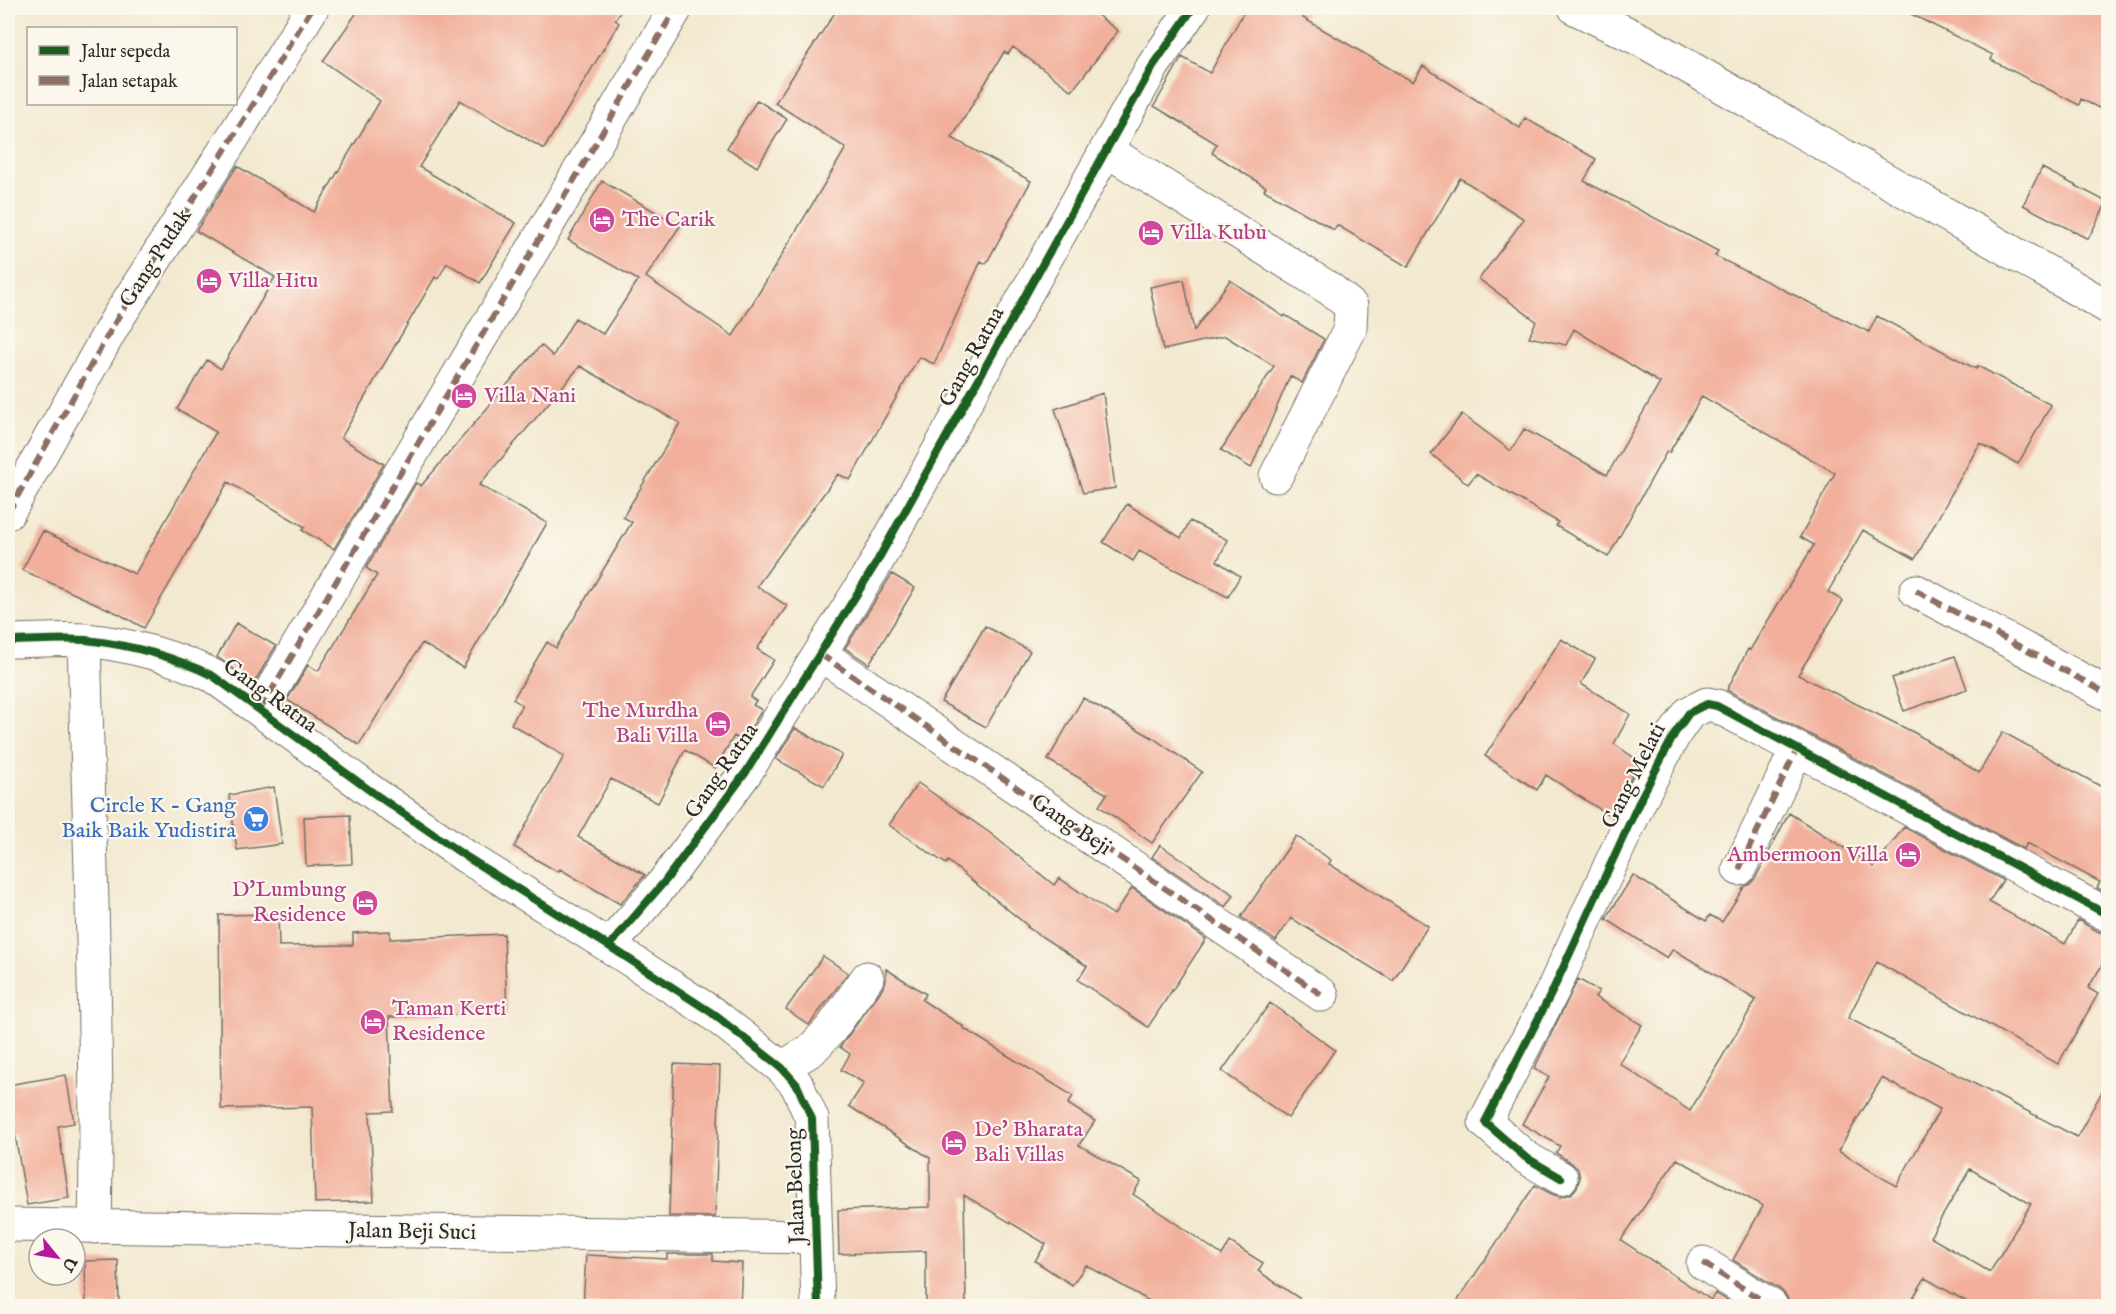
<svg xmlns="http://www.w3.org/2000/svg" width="2116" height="1314" font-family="'IM FELL English',serif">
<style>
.building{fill:#f2b09c;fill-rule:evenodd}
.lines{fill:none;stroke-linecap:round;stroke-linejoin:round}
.minor-casing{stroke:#716e65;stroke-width:35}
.minor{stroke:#fff;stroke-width:33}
.quiet{stroke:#8d6e63;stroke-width:6;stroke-dasharray:12 6;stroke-linecap:butt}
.cycleway-casing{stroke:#fbf7ec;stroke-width:11}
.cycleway{stroke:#1b5e20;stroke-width:8}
.labels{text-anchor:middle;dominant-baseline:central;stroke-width:4.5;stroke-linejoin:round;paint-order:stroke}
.hotel-label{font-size:22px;fill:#b23c85;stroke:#fbf7ec;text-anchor:start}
.street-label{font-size:22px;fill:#2b2b2b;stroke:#fbf7ec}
.shop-label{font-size:22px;fill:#366cbe;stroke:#fbf7ec;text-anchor:end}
</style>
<rect width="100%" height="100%" fill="#fbf7ec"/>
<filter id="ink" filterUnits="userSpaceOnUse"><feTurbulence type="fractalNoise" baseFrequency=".0167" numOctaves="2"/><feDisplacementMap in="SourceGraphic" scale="12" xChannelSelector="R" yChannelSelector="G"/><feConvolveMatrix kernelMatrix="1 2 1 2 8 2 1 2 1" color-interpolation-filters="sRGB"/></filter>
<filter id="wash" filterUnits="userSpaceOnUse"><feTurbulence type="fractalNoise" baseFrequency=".008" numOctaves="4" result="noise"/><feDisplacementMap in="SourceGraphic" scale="24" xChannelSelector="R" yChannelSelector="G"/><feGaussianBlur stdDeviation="1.35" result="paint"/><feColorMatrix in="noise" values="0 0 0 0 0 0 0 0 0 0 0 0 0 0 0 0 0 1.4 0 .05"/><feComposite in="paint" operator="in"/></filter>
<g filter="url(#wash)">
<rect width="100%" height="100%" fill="#f3e9d0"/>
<g id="blocks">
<!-- building -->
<path class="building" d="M 360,8 L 623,8 L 615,20 L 619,23 L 544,149 L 460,100 L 419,167 L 516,223 L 480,283 L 447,263 L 438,279 L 435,277 L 341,438 L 384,464 L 334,549 L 302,530 L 305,527 L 228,482 L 144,628 L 119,614 L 22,570 L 43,531 L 135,574 L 216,432 L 177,409 L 207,360 L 221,369 L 275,277 L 196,231 L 237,166 L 314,212 L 380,101 L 323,61 Z
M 838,8 L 1088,8 L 1118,31 L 1072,91 L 1013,47 L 1008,54 L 1004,52 L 952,138 L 1031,181 L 986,264 L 981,261 L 934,364 L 919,357 L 850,480 L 838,474 L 757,586 L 787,606 L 757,649 L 774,660 L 750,697 L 756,701 L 753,705 L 762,710 L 743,741 L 734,736 L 715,768 L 685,750 L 658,803 L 611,779 L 578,837 L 645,875 L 620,904 L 560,869 L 558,872 L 514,847 L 564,756 L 511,724 L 522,705 L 513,699 L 547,642 L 556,648 L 632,522 L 623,517 L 680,423 L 580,366 L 479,485 L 547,523 L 463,668 L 422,643 L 359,745 L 287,700 L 308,665 L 318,671 L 377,575 L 366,568 L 416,483 L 421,486 L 541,345 L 553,356 L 575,318 L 603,334 L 638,280 L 568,240 L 602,181 L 680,226 L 646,277 L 733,336 L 846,148 L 775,103 Z
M 1246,8 L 1309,8 L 1303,18 L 1413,82 L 1423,66 L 1520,128 L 1525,118 L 1596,159 L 1584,181 L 1718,251 L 1715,256 L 1869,332 L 1877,316 L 1976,369 L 1978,366 L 2051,405 L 2018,464 L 1980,443 L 1915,559 L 1863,530 L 1828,592 L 1843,601 L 1798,675 L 1915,733 L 1979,773 L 2003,732 L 2109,791 L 2109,894 L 2097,888 L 2100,882 L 2027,843 L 2024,849 L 1727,690 L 1748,649 L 1750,650 L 1814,545 L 1800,537 L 1835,473 L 1702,396 L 1669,453 L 1667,451 L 1608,557 L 1556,526 L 1558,522 L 1476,474 L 1468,484 L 1431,454 L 1462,414 L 1511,451 L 1524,429 L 1607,475 L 1660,383 L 1574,329 L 1566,345 L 1529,337 L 1536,321 L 1479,279 L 1524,219 L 1460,178 L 1408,267 L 1337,225 L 1334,230 L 1264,190 L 1266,187 L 1212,153 L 1217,144 L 1154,106 L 1182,57 L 1210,73 Z
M 1899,8 L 2109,8 L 2109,113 L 2081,99 L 2079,105 L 1991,60 L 1993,55 Z
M 757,100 L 787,119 L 757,167 L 727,148 Z
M 2042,168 L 2107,202 L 2088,239 L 2023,205 Z
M 1184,280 L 1194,331 L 1230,280 L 1284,317 L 1285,315 L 1324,339 L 1302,383 L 1290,376 L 1251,468 L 1221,450 L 1274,366 L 1225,336 L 1163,350 L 1150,287 Z
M 1103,393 L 1115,488 L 1083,493 L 1055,409 Z
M 1127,504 L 1181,538 L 1190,521 L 1228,540 L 1217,561 L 1240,576 L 1228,597 L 1139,551 L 1133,561 L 1103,542 Z
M 892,574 L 915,588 L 869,664 L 845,648 Z
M 236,623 L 276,646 L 254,683 L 217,657 Z
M 985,626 L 1030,651 L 986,727 L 941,702 Z
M 1561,639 L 1595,659 L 1581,684 L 1630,714 L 1614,744 L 1639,761 L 1612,817 L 1546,775 L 1537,790 L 1485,756 Z
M 1955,656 L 1967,689 L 1904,711 L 1892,678 Z
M 1083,698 L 1153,738 L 1202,772 L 1152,843 L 1099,806 L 1107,794 L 1048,760 Z
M 795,728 L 842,755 L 824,786 L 776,759 Z
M 918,783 L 990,833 L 1054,885 L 1059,878 L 1114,915 L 1132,888 L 1206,939 L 1148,1027 L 1078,980 L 1087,966 L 1027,927 L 1028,926 L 948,861 L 946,864 L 889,825 Z
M 274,787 L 282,844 L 237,850 L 229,795 Z
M 1789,813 L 1874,867 L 1904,827 L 2003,880 L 1989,902 L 2065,944 L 2078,920 L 2099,932 L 2109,934 L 2109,954 L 2088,988 L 2098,994 L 2058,1064 L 1877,962 L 1848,1018 L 2077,1137 L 2109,1079 L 2109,1306 L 1970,1306 L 1971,1304 L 1925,1278 L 1908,1306 L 1790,1306 L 1787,1297 L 1781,1290 L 1733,1260 L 1763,1206 L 1677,1159 L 1621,1240 L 1711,1300 L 1715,1293 L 1737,1306 L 1454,1306 L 1535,1185 L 1552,1194 L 1560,1197 L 1571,1194 L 1577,1187 L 1580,1178 L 1578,1169 L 1570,1162 L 1556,1153 L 1560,1146 L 1522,1124 L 1549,1077 L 1534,1069 L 1578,979 L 1599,991 L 1595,997 L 1642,1025 L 1619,1063 L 1690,1111 L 1756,1000 L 1673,949 L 1667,958 L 1606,919 L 1633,875 L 1706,921 L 1710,915 L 1722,922 L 1744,887 L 1750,884 L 1756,877 ZM 1882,1078 L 1940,1109 L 1896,1186 L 1838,1151 ZM 1970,1169 L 2031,1204 L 1990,1272 L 1930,1237 Z
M 350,815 L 352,864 L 306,866 L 304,817 Z
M 1296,836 L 1331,860 L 1329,864 L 1428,926 L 1393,981 L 1291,918 L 1276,941 L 1241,917 Z
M 1160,845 L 1234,895 L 1226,907 L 1152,857 Z
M 278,914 L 279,946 L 353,945 L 353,933 L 390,931 L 390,939 L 504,934 L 507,1013 L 389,1017 L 393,1111 L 370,1112 L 374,1201 L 315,1203 L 312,1107 L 221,1109 L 219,915 Z
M 823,956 L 848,973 L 809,1025 L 786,1009 Z
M 886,969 L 926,994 L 922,1000 L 964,1027 L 963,1028 L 1073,1096 L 1068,1104 L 1095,1121 L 1079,1145 L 1141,1181 L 1133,1194 L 1222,1255 L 1230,1242 L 1263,1263 L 1258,1271 L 1311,1306 L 1158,1306 L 1086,1265 L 1072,1285 L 1035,1261 L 1046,1244 L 964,1195 L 966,1306 L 926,1306 L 926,1251 L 839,1254 L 838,1210 L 930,1207 L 930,1158 L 849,1106 L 864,1083 L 841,1070 L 850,1054 L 840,1047 L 882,989 L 886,980 Z
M 1270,1003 L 1335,1050 L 1288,1118 L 1222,1071 Z
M 674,1064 L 720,1066 L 715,1217 L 669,1216 Z
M 66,1075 L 74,1123 L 58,1126 L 69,1198 L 27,1205 L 15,1134 L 8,1135 L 8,1085 Z
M 667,1254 L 713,1254 L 713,1261 L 742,1263 L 740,1306 L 583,1306 L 586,1255 L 667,1259 Z
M 118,1260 L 119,1306 L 86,1306 L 85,1261 Z"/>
</g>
</g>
<g filter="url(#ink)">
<use href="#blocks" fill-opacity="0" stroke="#716e65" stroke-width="1.5"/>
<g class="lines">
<defs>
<path id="minor" d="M 1575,8 L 1645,42 L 2108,307
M 1106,150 L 1330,289 L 1351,306 L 1350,329 L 1276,476
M 8,513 L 117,319 L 232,139 L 312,8
M 1916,591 L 2108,694
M 84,640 C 89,836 99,1031 95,1227
M 8,641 C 33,641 60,638 86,640 C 131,645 173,656 213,676 L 372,792 L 465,856 L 609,946 L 712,1013 L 782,1068 L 797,1085 L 812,1119 L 818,1306
M 820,654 L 1322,995
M 260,710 L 676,8
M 1739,869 L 1797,749
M 609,946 L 665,881 L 746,772 L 875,565 L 1153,66 L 1193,8
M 782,1068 L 811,1050 L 831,1029 L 867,978
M 1561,1178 L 1525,1157 L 1485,1122 L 1552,992 L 1642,796 L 1675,733 L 1689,713 L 1707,704 L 1717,706 L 2108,915
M 8,1225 L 816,1237
M 1703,1263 L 1771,1306"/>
</defs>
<!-- minor casing -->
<use href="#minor" class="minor-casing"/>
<!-- minor -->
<use href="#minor" class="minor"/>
<!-- quiet -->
<path class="quiet" d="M 8,513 L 117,319 L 232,139 L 312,8
M 1916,591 L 2108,694
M 820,654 L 1322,995
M 260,710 L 676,8
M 1739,869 L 1797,749
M 1703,1263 L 1771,1306"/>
<defs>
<path id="cycleway" d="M 8,641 C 33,641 60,638 86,640 C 131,645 173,656 213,676 L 372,792 L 465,856 L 609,946 L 712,1013 L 782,1068 L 797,1085 L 812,1119 L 818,1306
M 609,946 L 665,881 L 746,772 L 875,565 L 1153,66 L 1193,8
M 1561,1178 L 1525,1157 L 1485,1122 L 1552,992 L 1642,796 L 1675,733 L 1689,713 L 1707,704 L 1717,706 L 2108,915"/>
</defs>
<!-- cycleway casing -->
<use href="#cycleway" class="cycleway-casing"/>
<!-- cycleway -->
<use href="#cycleway" class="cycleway"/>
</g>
</g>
<!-- icons -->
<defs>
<symbol id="hotel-disc" viewBox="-11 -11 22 22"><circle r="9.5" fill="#d1479c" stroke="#fbf7ec"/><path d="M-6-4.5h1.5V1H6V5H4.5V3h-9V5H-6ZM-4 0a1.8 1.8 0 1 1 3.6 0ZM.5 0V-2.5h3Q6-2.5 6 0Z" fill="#fff"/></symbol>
<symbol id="supermarket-disc" viewBox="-11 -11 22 22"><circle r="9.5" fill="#3f7fe0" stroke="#fbf7ec"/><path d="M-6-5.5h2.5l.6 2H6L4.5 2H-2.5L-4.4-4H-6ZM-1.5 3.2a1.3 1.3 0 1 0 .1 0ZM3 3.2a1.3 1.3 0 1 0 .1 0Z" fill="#fff"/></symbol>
</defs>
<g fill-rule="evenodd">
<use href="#hotel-disc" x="587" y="205" width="30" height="30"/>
<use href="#hotel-disc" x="1136" y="218" width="30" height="30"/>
<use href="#hotel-disc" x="194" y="266" width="30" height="30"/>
<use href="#hotel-disc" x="449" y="381" width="30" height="30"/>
<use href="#hotel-disc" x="703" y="709" width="30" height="30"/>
<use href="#supermarket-disc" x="241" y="804" width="30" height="30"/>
<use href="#hotel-disc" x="1893" y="840" width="30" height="30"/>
<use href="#hotel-disc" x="350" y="888" width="30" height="30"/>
<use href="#hotel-disc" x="358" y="1007" width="30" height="30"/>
<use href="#hotel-disc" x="939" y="1128" width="30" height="30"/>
</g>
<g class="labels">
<!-- hotel labels -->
<g class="hotel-label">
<text x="622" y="220">The Carik</text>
<text x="1170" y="233">Villa Kubu</text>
<text x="228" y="281">Villa Hitu</text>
<text x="484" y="396">Villa Nani</text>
<text x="698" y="711" text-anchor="end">The Murdha<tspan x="698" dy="25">Bali Villa</tspan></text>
<text x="1888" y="855" text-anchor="end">Ambermoon Villa</text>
<text x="346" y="890" text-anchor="end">D'Lumbung<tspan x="346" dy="25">Residence</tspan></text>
<text x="392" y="1009">Taman Kerti<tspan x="392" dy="25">Residence</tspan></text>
<text x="974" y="1130">De' Bharata<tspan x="974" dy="25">Bali Villas</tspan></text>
</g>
<!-- street labels -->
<g class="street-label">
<text transform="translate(156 258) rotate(-57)">Gang Pudak</text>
<text transform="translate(972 357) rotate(-61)">Gang Ratna</text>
<text transform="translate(270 696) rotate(36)">Gang Ratna</text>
<text transform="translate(722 771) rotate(-55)">Gang Ratna</text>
<text transform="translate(1634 776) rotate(-63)">Gang Melati</text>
<text transform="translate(1071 825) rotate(34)">Gang Beji</text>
<text transform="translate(796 1186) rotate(-92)">Jalan Belong</text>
<text transform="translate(412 1232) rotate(1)">Jalan Beji Suci</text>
</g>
<!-- shop labels -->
<g class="shop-label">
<text x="236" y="806">Circle K - Gang<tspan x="236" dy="25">Baik Baik Yudistira</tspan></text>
</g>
</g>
<!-- margin -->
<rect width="2116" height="1314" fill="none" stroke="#fbf7ec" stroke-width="30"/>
<!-- legend -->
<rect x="27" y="27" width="210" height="78" fill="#fbf7ec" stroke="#a8a59f" stroke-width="1.5"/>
<rect x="39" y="46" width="30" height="9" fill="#1b5e20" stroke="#a8a59f" stroke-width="1.5"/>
<text x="81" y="57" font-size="18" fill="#2b2b2b">Jalur sepeda</text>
<rect x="39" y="76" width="30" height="9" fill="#8d6e63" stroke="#a8a59f" stroke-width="1.5"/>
<text x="81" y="87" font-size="18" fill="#2b2b2b">Jalan setapak</text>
<!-- north arrow -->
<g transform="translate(57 1257) rotate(120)"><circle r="28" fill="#fbf7ec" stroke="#a8a59f" stroke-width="1.5"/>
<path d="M0-4.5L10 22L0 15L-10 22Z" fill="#b5179e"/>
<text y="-9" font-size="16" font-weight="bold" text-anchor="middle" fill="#2b2b2b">U</text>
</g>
</svg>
